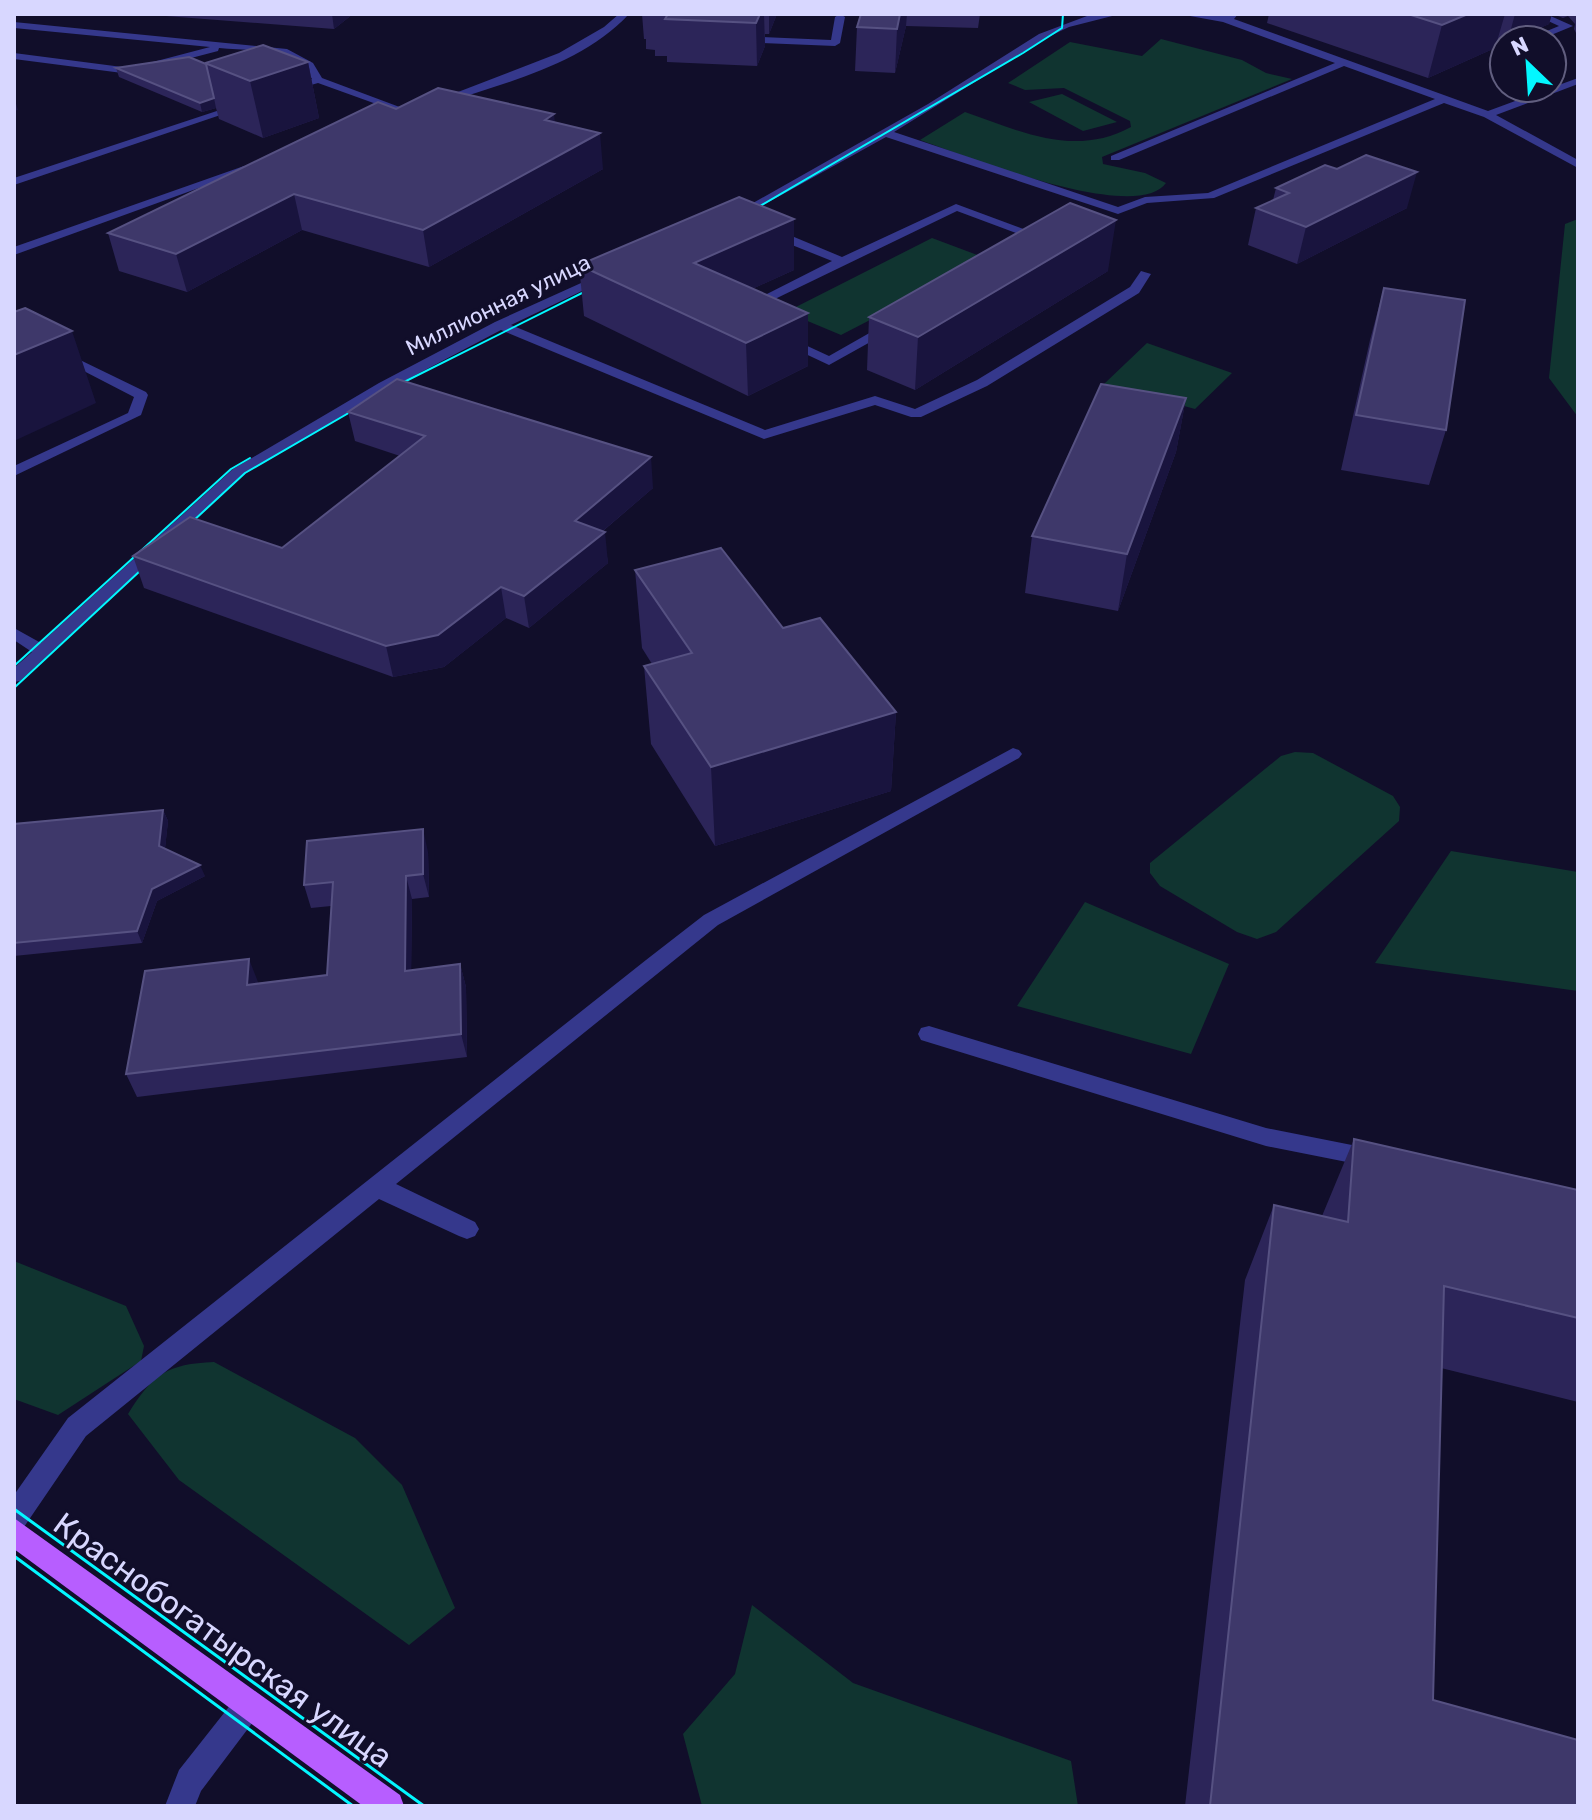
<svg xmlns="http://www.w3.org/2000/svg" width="1592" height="1820" font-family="Rubik,sans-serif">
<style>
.green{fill:#103430}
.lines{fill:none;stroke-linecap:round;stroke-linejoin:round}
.minor{fill:#35388c;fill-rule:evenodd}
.major{fill:#b75eff;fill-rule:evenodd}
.tram-far1{stroke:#03f7ff;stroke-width:2}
.tram{stroke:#03f7ff;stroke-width:3}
.wall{fill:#2c2559}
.shaded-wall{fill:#19143e}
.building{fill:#3e386a;stroke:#565182;stroke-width:2}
.labels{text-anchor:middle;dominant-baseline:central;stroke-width:6;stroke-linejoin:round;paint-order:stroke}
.far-street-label{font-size:22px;fill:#d8d7ff;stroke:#110e2a}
.near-street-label{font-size:32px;fill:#d8d7ff;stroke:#110e2a}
</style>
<rect width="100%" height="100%" fill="#110e2a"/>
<!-- green -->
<path class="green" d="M 1161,39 L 1242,60 L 1266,73 L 1292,79 L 1102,157 L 1103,164 L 1145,173 L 1166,183 C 1136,225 963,155 920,140 L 965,112 C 1020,131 1074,158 1131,127 L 1130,121 L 1064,88 L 1025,90 L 1008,83 L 1070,42 L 1142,56 Z
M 1062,94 L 1117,122 L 1083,131 L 1029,102 Z
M 1578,219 L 1578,417 L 1549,378 L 1565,224 Z
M 932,238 L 988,259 L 841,335 L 786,312 Z
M 1147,343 L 1232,373 L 1195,409 L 1104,384 Z
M 1295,752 L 1313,753 L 1393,796 L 1400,807 L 1399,821 L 1276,932 L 1257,939 L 1237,932 L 1160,886 L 1150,873 L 1150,863 L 1281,756 Z
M 1451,851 L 1578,872 L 1578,991 L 1375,963 Z
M 1085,902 L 1229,964 L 1191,1054 L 1017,1006 Z
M 14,1261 L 126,1306 L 144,1346 L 141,1361 L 58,1415 L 14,1399 Z
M 214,1362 L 355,1438 L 402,1485 L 455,1608 L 409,1645 L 179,1480 L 128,1414 C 153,1374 167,1364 214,1362 Z
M 752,1605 L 853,1683 L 1071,1761 L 1078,1806 L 702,1806 L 683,1734 L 735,1674 Z"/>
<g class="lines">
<!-- minor -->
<path class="minor" d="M 619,14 L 629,14 C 582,65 504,83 441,104 L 432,102 L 559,53 L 604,27 Z
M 840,14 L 845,17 L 840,43 L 835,46 L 740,42 L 735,39 L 740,36 L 831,40 L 835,17 Z
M 1120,14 L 1069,27 L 1046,38 L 894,132 L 1118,207 L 1145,197 L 1208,193 L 1435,99 L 1344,66 L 1119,160 L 1111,160 L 1111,156 L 1335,63 L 1223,22 L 1179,14 L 1238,14 L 1234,19 L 1488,111 L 1578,78 L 1578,84 L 1496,115 L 1578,160 L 1578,168 L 1484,117 L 1444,103 L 1214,198 L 1147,203 L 1118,214 L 886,137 L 740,218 L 730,216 L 928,104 L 1039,34 L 1087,16 Z
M 1484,14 L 1497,14 L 1465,29 L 1504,42 L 1504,48 L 1451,29 Z
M 1533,14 L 1546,14 L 1573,26 L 1539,40 L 1525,40 L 1559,26 Z
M 14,22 L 287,49 L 313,63 L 322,78 L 413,112 L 404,114 L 318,83 L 283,93 L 283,89 L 312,79 C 295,47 251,51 219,48 L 218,51 L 130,74 L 14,59 L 14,53 L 130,68 L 210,47 L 14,28 Z
M 238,104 L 247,106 L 14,185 L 14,178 Z
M 244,166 L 254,168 L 14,255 L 14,247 Z
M 956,204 L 1053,240 L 1043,243 L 957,211 L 750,311 L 739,308 L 832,261 L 767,235 L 767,229 L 775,229 L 842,257 Z
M 1141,271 L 1151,274 L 1139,293 L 987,386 L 921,417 L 911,417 L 875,405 L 764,439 L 501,330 L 389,389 L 243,475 L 20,681 L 14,682 L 14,668 L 32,652 L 14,640 L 14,628 L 41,643 L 233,469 L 379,383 L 495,322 L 601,274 L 611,277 L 511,325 L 765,430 L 875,396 L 915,409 L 977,380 L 1130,287 Z
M 887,323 L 899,326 L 829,365 L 778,341 L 790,338 L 829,356 Z
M 78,359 L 146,392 L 148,395 L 141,415 L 14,476 L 14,466 L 128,413 L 134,397 L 76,367 L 14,372 L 14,364 Z
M 1013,748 L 1019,750 L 1022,754 L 1019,758 L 718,925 L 396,1184 L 475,1222 L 479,1229 L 475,1236 L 467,1239 L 459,1236 L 379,1199 L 86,1436 L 24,1527 L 14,1531 L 14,1495 L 68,1418 L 646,960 L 704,915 Z
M 929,1026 L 1266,1128 L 1372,1149 L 1380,1151 L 1383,1158 L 1380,1165 L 1372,1167 L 1266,1146 L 921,1040 L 918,1034 L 921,1028 Z
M 249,1689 L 259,1694 L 264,1704 L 259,1714 L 201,1791 L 195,1806 L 165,1806 L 179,1770 L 239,1694 Z"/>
<!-- major -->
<path class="major" d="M 14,1518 L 400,1795 L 404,1806 L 363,1806 L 14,1549 Z"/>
<!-- tram-far1 -->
<path class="tram-far1" d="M 743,216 L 1023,53 L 1062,28 L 1063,14
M 178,535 L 245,473 L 390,389 L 602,283
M 14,666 L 231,469 L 250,458
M 14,688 L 155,557"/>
<!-- tram -->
<path class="tram" d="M 14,1509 L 424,1806
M 14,1556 L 353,1806"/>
</g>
<!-- wall -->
<path class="wall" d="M 152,14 L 353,14 L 334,29 L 153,15 Z
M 642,14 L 777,14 L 769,34 L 765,34 L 765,46 L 757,66 L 667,62 L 667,56 L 655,56 L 655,50 L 646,49 L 646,39 L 644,39 Z
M 861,14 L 980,14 L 978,28 L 906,26 L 895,73 L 855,71 L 857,27 Z
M 1269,14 L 1552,14 L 1549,24 L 1513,40 L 1504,40 L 1504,42 L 1498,39 L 1495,48 L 1428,78 L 1267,23 Z
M 1553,14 L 1578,14 L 1578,37 L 1574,29 L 1575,24 L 1568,16 L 1563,18 Z
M 308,62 L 319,118 L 263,138 L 219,119 L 216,108 L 202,112 L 119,77 L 116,68 L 206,64 Z
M 396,109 L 555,122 L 603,169 L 429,267 L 302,230 L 187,292 L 119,271 L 108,233 Z
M 1276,188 L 1407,208 L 1297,264 L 1248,245 L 1256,208 L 1273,200 Z
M 794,219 L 794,270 L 752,289 L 808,313 L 808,366 L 748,396 L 584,316 L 579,265 Z
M 1108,271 L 915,390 L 867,370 L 869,317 Z
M 1384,288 L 1446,430 L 1429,485 L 1341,470 L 1370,340 Z
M 1186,398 L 1176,452 L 1118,611 L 1025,593 L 1032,536 Z
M 348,412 L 653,488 L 603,531 L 608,563 L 529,628 L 506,618 L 444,667 L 393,677 L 144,588 L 133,556 L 282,548 L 400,456 L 355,441 Z
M 635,570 L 783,628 L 896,712 L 891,791 L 715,846 L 651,744 L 644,666 L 652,664 L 642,648 Z
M 163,810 L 168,821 L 165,848 L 205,876 L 157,901 L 142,943 L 14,956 L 14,824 Z
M 428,852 L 429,897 L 412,899 L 411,970 L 460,964 L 466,987 L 467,1057 L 137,1097 L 126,1074 L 258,982 L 258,983 L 327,975 L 331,906 L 311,908 L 304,885 Z
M 1354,1139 L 1578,1190 L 1578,1402 L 1441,1368 L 1433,1700 L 1578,1806 L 1185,1806 L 1245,1280 L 1274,1205 L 1322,1216 Z"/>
<!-- shaded-wall -->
<path class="shaded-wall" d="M 332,14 L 353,14 L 334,29 Z
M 760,14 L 764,14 L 765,46 L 757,66 L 756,23 Z
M 769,14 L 777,14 L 769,34 Z
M 900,14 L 907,14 L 906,26 L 895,73 L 897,29 Z
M 1453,14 L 1505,14 L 1495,48 L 1428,78 L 1442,25 Z
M 1515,14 L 1552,14 L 1549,24 L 1513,40 L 1508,40 Z
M 308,62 L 319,118 L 263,138 L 250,81 Z
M 14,97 L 18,110 L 14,111 Z
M 214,98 L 216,108 L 202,112 L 200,103 Z
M 554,114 L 558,149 L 545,120 Z
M 600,133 L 603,169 L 429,267 L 423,230 Z
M 1417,172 L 1407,208 L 1297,264 L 1306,227 Z
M 294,194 L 302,230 L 187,292 L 176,254 Z
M 794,219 L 794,270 L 697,314 L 694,263 Z
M 1116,220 L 1108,271 L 915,390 L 918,337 Z
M 808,313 L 808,366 L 748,396 L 746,343 Z
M 72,331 L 96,403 L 14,441 L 14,355 Z
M 1186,398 L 1176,452 L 1118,611 L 1127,554 Z
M 651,457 L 653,488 L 578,552 L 575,521 Z
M 605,532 L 608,563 L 529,628 L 524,596 Z
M 501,587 L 506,618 L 444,667 L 393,677 L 386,646 Z
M 896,712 L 891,791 L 715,846 L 711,767 Z
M 163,810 L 168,821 L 164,858 L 159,846 Z
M 423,829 L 428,852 L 429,897 L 423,874 Z
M 200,865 L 205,876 L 157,901 L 142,943 L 137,931 L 152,889 Z
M 406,876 L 412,899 L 411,994 L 405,971 Z
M 249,959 L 258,982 L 256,1008 L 247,985 Z
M 460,964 L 466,987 L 467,1057 L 461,1034 Z"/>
<!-- building -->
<path class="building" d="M 668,14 L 760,14 L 756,23 L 665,19 Z
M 861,14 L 900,14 L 897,29 L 857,27 Z
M 1408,14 L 1468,14 L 1442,25 Z
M 263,45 L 308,62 L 250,81 L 205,63 Z
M 189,57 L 206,64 L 214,98 L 200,103 L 116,68 Z
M 438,88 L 554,114 L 545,120 L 600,133 L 423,230 L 294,194 L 176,254 L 108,233 L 378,102 L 396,109 Z
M 1366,155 L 1417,172 L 1306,227 L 1256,208 L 1289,193 L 1276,188 L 1325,165 L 1337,169 Z
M 739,197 L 794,219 L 694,263 L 808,313 L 746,343 L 579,265 Z
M 1070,203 L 1116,220 L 918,337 L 869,317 Z
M 1384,288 L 1465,300 L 1446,430 L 1356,415 Z
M 25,308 L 72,331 L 14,355 L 14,312 Z
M 397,379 L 651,457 L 575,521 L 605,532 L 524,596 L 501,587 L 438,635 L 386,646 L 133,556 L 190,517 L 282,548 L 425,436 L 348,412 Z
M 1101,384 L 1186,398 L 1127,554 L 1032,536 Z
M 721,548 L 783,628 L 820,618 L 896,712 L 711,767 L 644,666 L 692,653 L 635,570 Z
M 163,810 L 159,846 L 200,865 L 152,889 L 137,931 L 14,943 L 14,824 Z
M 423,829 L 423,874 L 406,876 L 405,971 L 460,964 L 461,1034 L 126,1074 L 145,971 L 249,959 L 247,985 L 327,975 L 333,882 L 304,885 L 307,841 Z
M 1354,1139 L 1578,1190 L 1578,1318 L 1444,1286 L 1433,1700 L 1578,1740 L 1578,1806 L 1210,1806 L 1274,1205 L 1348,1222 Z"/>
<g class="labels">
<!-- far-street labels -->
<g class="far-street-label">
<text transform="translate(498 305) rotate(-26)">Миллионная улица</text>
</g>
<!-- near-street labels -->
<g class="near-street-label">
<text transform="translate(223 1640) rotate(36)">Краснобогатырская улица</text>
</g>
</g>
<!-- border -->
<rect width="1592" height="1820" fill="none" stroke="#d8d7ff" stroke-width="32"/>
<!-- north arrow -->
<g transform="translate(1528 64) rotate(335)"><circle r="38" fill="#110e2a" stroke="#615e7f" stroke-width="2"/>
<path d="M0-6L14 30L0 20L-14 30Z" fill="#03f7ff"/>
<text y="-12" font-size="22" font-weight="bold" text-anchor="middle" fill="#d8d7ff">N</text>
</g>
</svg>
